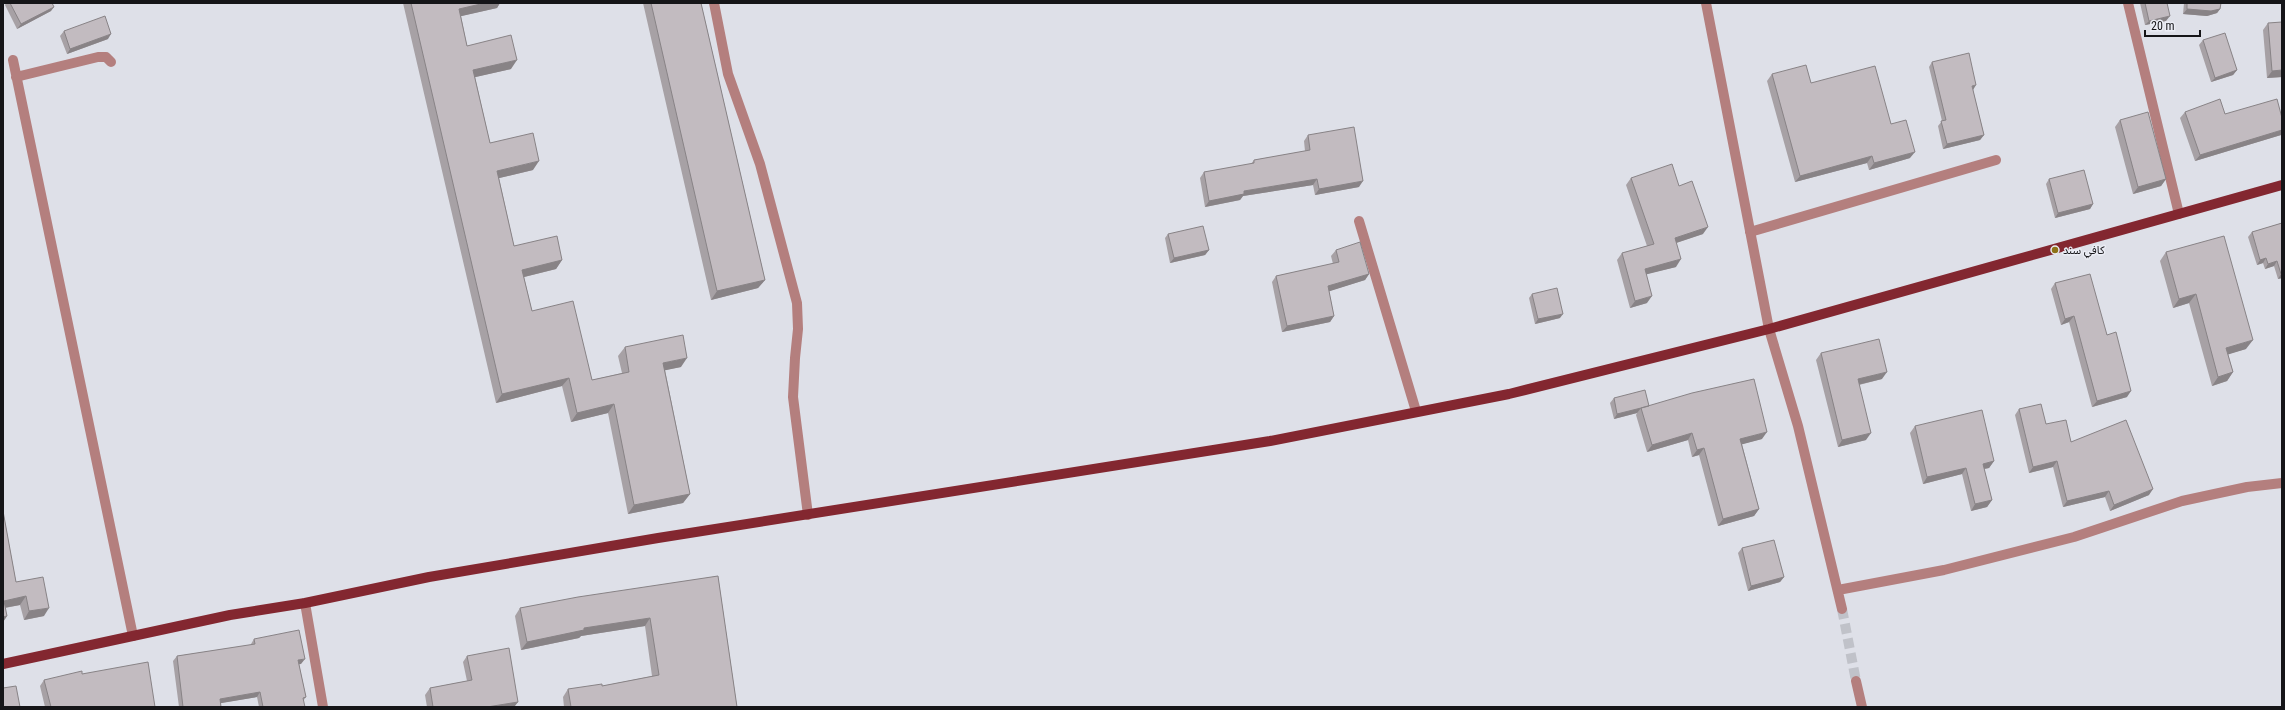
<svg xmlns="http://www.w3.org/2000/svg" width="2285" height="710" font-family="'Roboto Condensed','Noto Sans Arabic',sans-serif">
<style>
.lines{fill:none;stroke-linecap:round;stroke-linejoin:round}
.minor-tunnel{stroke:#c0c2c9;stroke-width:10;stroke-dasharray:10 5;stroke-linecap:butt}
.minor{stroke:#b47f7e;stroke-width:10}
.primary{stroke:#832730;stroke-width:10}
.wall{fill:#a7a1a5}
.shaded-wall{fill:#888386}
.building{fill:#c2bbc0;stroke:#888386}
.poi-dot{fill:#8d7216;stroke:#ebedf5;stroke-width:1.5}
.labels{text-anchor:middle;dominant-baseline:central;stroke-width:3;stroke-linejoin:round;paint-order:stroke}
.poi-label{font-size:11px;fill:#151518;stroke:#ebedf5;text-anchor:start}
</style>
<rect width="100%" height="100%" fill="#dee0e8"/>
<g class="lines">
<!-- minor-tunnel -->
<path class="minor-tunnel" d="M 1842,609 L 1856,681"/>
<!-- minor -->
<path class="minor" d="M 714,3 L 728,74 L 760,164 L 797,303 L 798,329 L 795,358 L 793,397 L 808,515
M 1706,3 L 1769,329 L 1798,426 L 1842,609
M 2128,3 L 2179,214
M 13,60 L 133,636
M 16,77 L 98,57 L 106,57 L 111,62
M 1359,221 L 1416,411
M 1750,232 L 1996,160
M 1838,590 L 1944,570 L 2074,537 L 2182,501 L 2247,487 L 2282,483
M 305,603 L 323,707
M 1856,681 L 1862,707"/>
<!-- primary -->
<path class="primary" d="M 3,664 L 230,615 L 305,603 L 429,577 L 658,538 L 1270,441 L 1509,394 L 1769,329 L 2282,185"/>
</g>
<!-- wall -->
<path class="wall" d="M 6,3 L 52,3 L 51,11 L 17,29 L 5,5 Z
M 403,3 L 500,3 L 497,8 L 461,16 L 467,46 L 511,69 L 475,77 L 490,143 L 533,170 L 499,178 L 514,246 L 562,260 L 556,269 L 524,277 L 532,311 L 592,380 L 622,373 L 618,356 L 625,347 L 681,367 L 665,370 L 690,494 L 683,503 L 628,514 L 608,413 L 571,422 L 562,386 L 496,403 Z
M 643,3 L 701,3 L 765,280 L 758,288 L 711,300 Z
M 2140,3 L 2167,3 L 2166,21 L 2145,25 Z
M 2184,3 L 2221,3 L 2220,9 L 2217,13 L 2207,16 L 2183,14 Z
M 2268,23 L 2282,77 L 2267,78 L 2263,30 Z
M 64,31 L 108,39 L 67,54 L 60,36 Z
M 2203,40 L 2237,70 L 2233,75 L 2211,82 L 2199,45 Z
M 1932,62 L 1973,90 L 1984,135 L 1980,140 L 1943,149 L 1938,126 L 1942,121 L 1929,67 Z
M 1772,74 L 1811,83 L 1891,124 L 1910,158 L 1869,170 L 1867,163 L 1795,182 L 1767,81 Z
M 2185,112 L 2281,135 L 2195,161 L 2180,118 Z
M 2120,120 L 2166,179 L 2161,186 L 2133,194 L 2115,127 Z
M 1308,135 L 1359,187 L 1315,195 L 1313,185 L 1243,196 L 1240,200 L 1205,207 L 1200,178 L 1204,172 L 1251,164 L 1254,160 L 1305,151 L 1304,141 Z
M 1631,178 L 1679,186 L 1703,234 L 1676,243 L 1676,267 L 1646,274 L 1647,303 L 1630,308 L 1617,260 L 1622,253 L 1647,246 L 1626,185 Z
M 2049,179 L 2093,204 L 2090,209 L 2055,218 L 2046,184 Z
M 2282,223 L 2282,278 L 2278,279 L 2274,266 L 2265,269 L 2263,263 L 2257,265 L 2248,237 L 2252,232 Z
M 1168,234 L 1209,250 L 1205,255 L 1170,263 L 1165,238 Z
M 1336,250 L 1369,274 L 1365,280 L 1329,291 L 1334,316 L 1330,322 L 1282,332 L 1272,282 L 1276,276 L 1333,264 L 1331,256 Z
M 2166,252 L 2246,349 L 2228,354 L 2233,372 L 2227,381 L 2212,386 L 2189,303 L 2173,308 L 2160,261 Z
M 2055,283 L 2107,335 L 2127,397 L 2092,407 L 2069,322 L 2061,325 L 2051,289 Z
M 1532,294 L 1560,318 L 1535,324 L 1529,298 Z
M 1821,353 L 1882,379 L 1859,385 L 1866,440 L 1838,447 L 1816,360 Z
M 1614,398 L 1649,406 L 1762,439 L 1742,444 L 1759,509 L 1754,516 L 1718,526 L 1699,455 L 1692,457 L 1688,440 L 1647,452 L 1636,415 L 1637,413 L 1614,419 L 1610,403 Z
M 2019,409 L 2046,424 L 2149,495 L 2110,511 L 2105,497 L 2063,507 L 2053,467 L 2029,473 L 2015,415 Z
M 1915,426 L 1994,461 L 1989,468 L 1984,469 L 1992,500 L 1987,507 L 1971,511 L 1962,474 L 1923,484 L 1910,433 Z
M 3,511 L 16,582 L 44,616 L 24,620 L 20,605 L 5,608 L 7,616 L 3,622 Z
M 1742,548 L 1784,577 L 1780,582 L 1748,591 L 1738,553 Z
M 718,576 L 737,707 L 564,707 L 563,697 L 568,689 L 602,686 L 652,676 L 645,626 L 581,636 L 579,638 L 521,650 L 515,616 L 520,608 Z
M 254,639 L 301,664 L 299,664 L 306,697 L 303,701 L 305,707 L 259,707 L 257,697 L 220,703 L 221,707 L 179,707 L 173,661 L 177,656 L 251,645 L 251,644 Z
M 467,656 L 518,702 L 514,707 L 427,707 L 425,695 L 430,688 L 467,681 L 463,662 Z
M 82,674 L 155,707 L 45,707 L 40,686 L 44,680 Z"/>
<!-- shaded-wall -->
<path class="shaded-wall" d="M 485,3 L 500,3 L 497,8 L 453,18 L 459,9 Z
M 54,7 L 51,11 L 17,29 L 21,24 Z
M 2187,9 L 2220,9 L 2217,13 L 2207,16 L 2183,14 Z
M 2170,16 L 2166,21 L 2145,25 L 2149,21 Z
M 111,34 L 108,39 L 67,54 L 70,49 Z
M 517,60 L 511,69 L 467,79 L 473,70 Z
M 2237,70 L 2233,75 L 2211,82 L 2215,78 Z
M 2282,70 L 2282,77 L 2267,78 L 2272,71 Z
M 1976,85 L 1973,90 L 1972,86 Z
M 2282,130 L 2282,133 L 2281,135 L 2195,161 L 2200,155 Z
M 1984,135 L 1980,140 L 1943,149 L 1947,144 Z
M 1915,152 L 1910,158 L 1869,170 L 1874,163 Z
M 1872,156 L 1867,163 L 1795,182 L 1800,176 Z
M 539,161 L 533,170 L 491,180 L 497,171 Z
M 1317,179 L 1313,185 L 1243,196 L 1240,200 L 1205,207 L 1209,201 L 1244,191 Z
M 2166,179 L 2161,186 L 2133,194 L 2138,187 Z
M 1363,181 L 1359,187 L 1315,195 L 1319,189 Z
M 2093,204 L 2090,209 L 2055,218 L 2058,213 Z
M 1708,227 L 1703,234 L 1670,245 L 1675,238 Z
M 1209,250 L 1205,255 L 1170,263 L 1174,258 Z
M 2266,258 L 2263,263 L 2257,265 L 2260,260 Z
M 1681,259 L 1676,267 L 1640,276 L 1645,269 Z
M 562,260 L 556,269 L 516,279 L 522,270 Z
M 2277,261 L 2274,266 L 2265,269 L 2268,264 Z
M 1369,274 L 1365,280 L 1324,293 L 1328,286 Z
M 2281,274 L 2282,274 L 2282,278 L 2278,279 Z
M 765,280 L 758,288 L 711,300 L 717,291 Z
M 2196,294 L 2189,303 L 2173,308 L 2179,299 Z
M 1652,296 L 1647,303 L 1630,308 L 1635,301 Z
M 1563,314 L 1560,318 L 1535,324 L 1538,319 Z
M 1334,316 L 1330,322 L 1282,332 L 1287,326 Z
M 2074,316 L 2069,322 L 2061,325 L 2065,319 Z
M 2253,340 L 2246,349 L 2220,357 L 2226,348 Z
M 687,358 L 681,367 L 657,372 L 663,363 Z
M 1887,372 L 1882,379 L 1853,386 L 1858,379 Z
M 2233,372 L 2227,381 L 2212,386 L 2218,377 Z
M 569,378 L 562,386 L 496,403 L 502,394 Z
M 2131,391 L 2127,397 L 2092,407 L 2097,401 Z
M 614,404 L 608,413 L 571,422 L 577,413 Z
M 1641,408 L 1637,413 L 1614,419 L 1617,414 Z
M 1767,432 L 1762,439 L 1736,446 L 1740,439 Z
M 1692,433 L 1688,440 L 1647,452 L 1652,445 Z
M 1871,433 L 1866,440 L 1838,447 L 1842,440 Z
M 1704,448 L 1699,455 L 1692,457 L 1697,450 Z
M 1994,461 L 1989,468 L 1978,470 L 1983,464 Z
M 2057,461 L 2053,467 L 2029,473 L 2033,467 Z
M 1966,468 L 1962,474 L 1923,484 L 1927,477 Z
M 2153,489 L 2149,495 L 2110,511 L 2114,505 Z
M 2109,491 L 2105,497 L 2063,507 L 2067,501 Z
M 690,494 L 683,503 L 628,514 L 634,505 Z
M 1992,500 L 1987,507 L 1971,511 L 1975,504 Z
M 1759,509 L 1754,516 L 1718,526 L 1723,519 Z
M 1784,577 L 1780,582 L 1748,591 L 1751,586 Z
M 26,596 L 20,605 L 3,608 L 4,601 Z
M 49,608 L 44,616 L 24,620 L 29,611 Z
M 7,616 L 3,622 L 3,617 Z
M 650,618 L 645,626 L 581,636 L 579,638 L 521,650 L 527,642 L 584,628 Z
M 305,659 L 301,664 L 294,665 L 298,660 Z
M 260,692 L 257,697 L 216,704 L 220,699 Z
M 518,702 L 514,707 L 487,707 Z"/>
<!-- building -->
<path class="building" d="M 10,3 L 52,3 L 54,7 L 21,24 Z
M 411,3 L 485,3 L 459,9 L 467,46 L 511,35 L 517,60 L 473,70 L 490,143 L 533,133 L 539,161 L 497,171 L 514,246 L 557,236 L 562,260 L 522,270 L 532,311 L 573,301 L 592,380 L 629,372 L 625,347 L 683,335 L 687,358 L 663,363 L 690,494 L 634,505 L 614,404 L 577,413 L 569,378 L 502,394 Z
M 651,3 L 701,3 L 765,280 L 717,291 Z
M 2145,3 L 2167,3 L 2170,16 L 2149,21 Z
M 2187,3 L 2221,3 L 2220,9 L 2211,11 L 2187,9 Z
M 105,16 L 111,34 L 70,49 L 64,31 Z
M 2282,22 L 2282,70 L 2272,71 L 2268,23 Z
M 2225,33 L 2237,70 L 2215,78 L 2203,40 Z
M 1969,53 L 1976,85 L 1972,86 L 1984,135 L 1947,144 L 1941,121 L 1946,120 L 1932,62 Z
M 1806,65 L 1811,83 L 1875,66 L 1891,124 L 1906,120 L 1915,152 L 1874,163 L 1872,156 L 1800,176 L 1772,74 Z
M 2220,99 L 2225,114 L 2277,99 L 2282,118 L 2282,130 L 2200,155 L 2185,112 Z
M 2148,112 L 2166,179 L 2138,187 L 2120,120 Z
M 1354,127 L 1363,181 L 1319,189 L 1317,179 L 1244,191 L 1244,194 L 1209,201 L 1204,172 L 1254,163 L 1254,160 L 1310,150 L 1308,135 Z
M 1672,164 L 1679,186 L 1692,181 L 1708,227 L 1675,238 L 1681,259 L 1645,269 L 1652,296 L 1635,301 L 1622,253 L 1654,244 L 1631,178 Z
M 2084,170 L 2093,204 L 2058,213 L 2049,179 Z
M 2282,223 L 2282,274 L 2281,274 L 2277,261 L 2268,264 L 2266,258 L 2260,260 L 2252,232 Z
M 1203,226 L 1209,250 L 1174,258 L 1168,234 Z
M 2224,236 L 2253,340 L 2226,348 L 2233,372 L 2218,377 L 2196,294 L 2179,299 L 2166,252 Z
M 1360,242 L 1369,274 L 1328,286 L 1334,316 L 1287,326 L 1276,276 L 1339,262 L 1336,250 Z
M 2090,274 L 2107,335 L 2116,332 L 2131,391 L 2097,401 L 2074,316 L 2065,319 L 2055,283 Z
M 1557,288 L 1563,314 L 1538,319 L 1532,294 Z
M 1879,339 L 1887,372 L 1858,379 L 1871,433 L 1842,440 L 1821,353 Z
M 1754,379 L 1767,432 L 1740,439 L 1759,509 L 1723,519 L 1704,448 L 1697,450 L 1692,433 L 1652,445 L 1641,408 L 1692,393 Z
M 1645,390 L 1649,406 L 1617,414 L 1614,398 Z
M 2041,404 L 2046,424 L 2066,420 L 2071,442 L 2126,420 L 2153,489 L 2114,505 L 2109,491 L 2067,501 L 2057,461 L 2033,467 L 2019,409 Z
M 1982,410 L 1994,461 L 1983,464 L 1992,500 L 1975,504 L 1966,468 L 1927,477 L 1915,426 Z
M 3,511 L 16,582 L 43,577 L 49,608 L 29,611 L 26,596 L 4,601 L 7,616 L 3,617 Z
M 1774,540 L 1784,577 L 1751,586 L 1742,548 Z
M 718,576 L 737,707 L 571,707 L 568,689 L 602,684 L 602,686 L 659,675 L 650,618 L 584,628 L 584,630 L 527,642 L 520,608 L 578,597 Z
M 299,630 L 305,659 L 298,660 L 306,697 L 303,698 L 305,707 L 263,707 L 260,692 L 220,699 L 221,707 L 183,707 L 177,656 L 255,644 L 254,639 Z
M 509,648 L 518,702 L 487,707 L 433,707 L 430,688 L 472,680 L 467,656 Z
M 148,662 L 155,707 L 51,707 L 44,680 L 82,671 L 82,674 Z
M 16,686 L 20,707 L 3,707 L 3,688 Z"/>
<!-- markers -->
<circle class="poi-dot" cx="2055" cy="250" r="4"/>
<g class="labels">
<!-- poi labels -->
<g class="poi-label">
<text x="2063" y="250">كافي سند</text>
</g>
</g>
<!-- border -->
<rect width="2285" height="710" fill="none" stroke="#151518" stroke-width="8"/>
<!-- scale -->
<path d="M2145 30v6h55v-6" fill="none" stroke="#151518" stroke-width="2"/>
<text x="2151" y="30" font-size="12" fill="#151518" stroke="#ebedf5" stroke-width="3" paint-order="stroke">20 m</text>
</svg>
